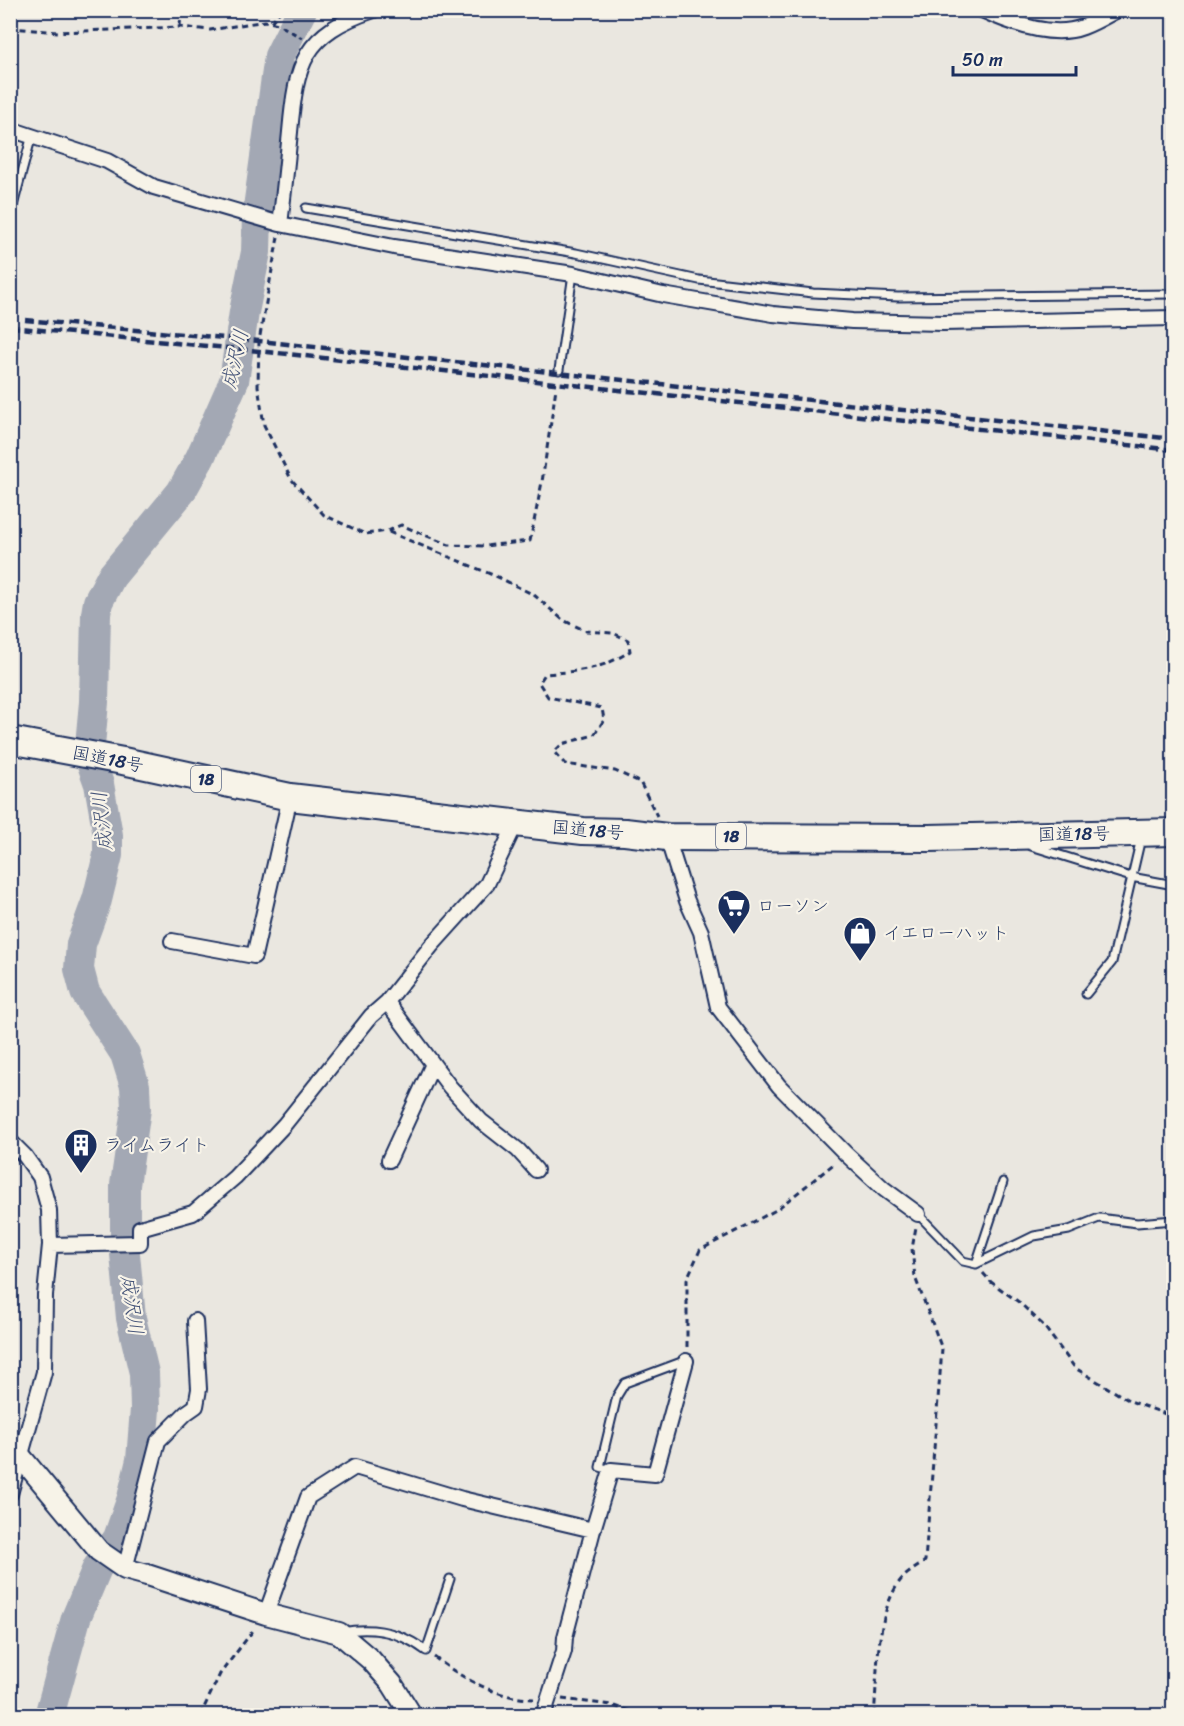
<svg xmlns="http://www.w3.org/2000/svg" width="1184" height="1726" font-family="Sriracha,'Klee One',sans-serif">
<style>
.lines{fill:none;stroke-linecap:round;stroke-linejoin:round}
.river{stroke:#a3a8b4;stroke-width:30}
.lane-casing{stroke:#1b2f5e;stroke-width:11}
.street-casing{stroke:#1b2f5e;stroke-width:18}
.secondary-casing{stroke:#1b2f5e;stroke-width:24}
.highway-casing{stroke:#1b2f5e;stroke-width:30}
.path{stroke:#1b2f5e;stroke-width:3;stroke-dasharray:6 4.5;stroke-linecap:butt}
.lane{stroke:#f7f3e8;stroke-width:7}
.street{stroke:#f7f3e8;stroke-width:14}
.secondary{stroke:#f7f3e8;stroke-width:20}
.highway{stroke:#f7f3e8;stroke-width:26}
.rail{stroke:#1b2f5e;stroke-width:4.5;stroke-dasharray:9 4.5;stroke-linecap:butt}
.labels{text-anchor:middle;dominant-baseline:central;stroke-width:4.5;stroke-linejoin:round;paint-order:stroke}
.shield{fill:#f7f3e8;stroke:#5d6a87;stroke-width:1.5}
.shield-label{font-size:16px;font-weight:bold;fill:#1b2f5e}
.street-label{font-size:18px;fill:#1b2f5e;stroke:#f7f3e8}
.poi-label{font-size:18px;fill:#1b2f5e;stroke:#f7f3e8;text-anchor:start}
.water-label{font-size:20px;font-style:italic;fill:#445378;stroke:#f7f3e8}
</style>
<rect width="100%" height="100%" fill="#eae7e0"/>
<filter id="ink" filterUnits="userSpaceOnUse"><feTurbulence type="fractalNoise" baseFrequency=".0167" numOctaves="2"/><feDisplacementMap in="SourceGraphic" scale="12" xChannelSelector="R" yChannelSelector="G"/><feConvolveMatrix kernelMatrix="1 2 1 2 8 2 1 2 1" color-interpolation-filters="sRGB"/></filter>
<g filter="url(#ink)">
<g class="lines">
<!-- river -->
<path class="river" d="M 49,1716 L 76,1618 L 97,1568 L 118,1538 L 132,1498 L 141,1460 L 145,1409 L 144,1373 L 131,1318 L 125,1254 L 125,1185 L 136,1109 L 135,1086 L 125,1054 L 85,992 L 79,969 L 81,944 L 97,900 L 108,855 L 108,835 L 99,784 L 89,756 L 94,702 L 96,614 L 98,602 L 111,577 L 181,492 L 200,458 L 234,381 L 244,312 L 256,252 L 257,215 L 279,56 L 302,10"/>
<defs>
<path id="lane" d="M 306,208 L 576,253 L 699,280 L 813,293 L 898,297 L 1174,294
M 10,217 L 32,135
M 559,370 L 573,274
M 10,584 L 10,590
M 1031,846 L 1131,877 L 1174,885
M 1086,994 L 1112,962 L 1141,838
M 918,1214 L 963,1261 L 976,1264 L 1034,1236 L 1069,1230 L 1099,1218 L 1137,1223 L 1174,1220
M 976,1264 L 1003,1182
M 611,1470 L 600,1467 L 617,1396 L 625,1383 L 684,1361
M 342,1632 C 373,1626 400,1631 426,1651 L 450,1579"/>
<path id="street" d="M 982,10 C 1010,23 1052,39 1083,27 C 1094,23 1106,16 1117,10
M 10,129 L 107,161 L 154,187 L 280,224 L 394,247 L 573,274 L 663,295 L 773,314 L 852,321 L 943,323 L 1174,318
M 280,224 C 284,193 287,163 290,132 C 296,64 303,33 374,10
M 667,837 L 687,901 L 701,932 L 718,1007 L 779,1086 L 846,1154 L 884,1189 L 918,1214
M 172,941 L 254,956 L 290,797
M 387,1002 L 450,1087 L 481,1121 L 518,1150 L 536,1170
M 10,1141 L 25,1156 L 40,1177 L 49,1210 L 50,1245 L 45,1295 L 44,1372 L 10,1494
M 389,1160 L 433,1064
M 50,1245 L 140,1243 L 140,1228 L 193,1213 L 235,1177 L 284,1125 L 371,1016 L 387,1002 L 432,945 L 487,884 L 516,823
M 125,1569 L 158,1441 L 186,1413 L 196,1406 L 199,1389 L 195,1321
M 266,1614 L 308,1497 L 355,1467 L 462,1499 L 593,1530
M 543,1716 L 564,1651 L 565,1637 L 593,1530 L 611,1470 L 655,1474 L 686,1361"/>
<path id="secondary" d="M 21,1457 L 99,1551 L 125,1569 L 147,1575 L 266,1614 L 339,1633 L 371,1660 L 392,1684 L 412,1716"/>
<path id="highway" d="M 10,740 L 123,761 L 290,797 L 583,831 L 625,832 L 667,837 L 929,838 L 1174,832"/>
</defs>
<!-- lane casing -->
<use href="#lane" class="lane-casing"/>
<!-- street casing -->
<use href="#street" class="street-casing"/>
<!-- secondary casing -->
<use href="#secondary" class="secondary-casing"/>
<!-- highway casing -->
<use href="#highway" class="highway-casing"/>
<!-- path -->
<path class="path" d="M 271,22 L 281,10
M 180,27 L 181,10
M 10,28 L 59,32 L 180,27 L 210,30 L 265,21 L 278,24 L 302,38
M 278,237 L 259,341 L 258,386 L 264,425 L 291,479 L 324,515 L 365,534 L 388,531 L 401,525 L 449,545 L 485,546 L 530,541 L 542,482 L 556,388
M 389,532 L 500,578 L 534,595 L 563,620 L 586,631 L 613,633 L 628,640 L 630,651 C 602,670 578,671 545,674 L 539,683 L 548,697 L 602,708 L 604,720 L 594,735 L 562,744 L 554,752 L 565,764 L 615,771 L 640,782 L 657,816
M 983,1273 L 991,1282 L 1020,1303 L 1043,1325 L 1075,1368 L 1130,1401 L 1174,1417
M 687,1347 L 687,1279 L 700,1250 L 776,1210 L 835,1163
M 434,1657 C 462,1678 498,1699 534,1699
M 562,1699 L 611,1705 L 645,1716
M 200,1716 L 220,1674 L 255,1628
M 874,1716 C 878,1674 875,1615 900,1581 C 906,1573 918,1567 925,1561 L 942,1349 L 915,1277 L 912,1249 L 916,1227"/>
<!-- lane -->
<use href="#lane" class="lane"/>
<!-- street -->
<use href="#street" class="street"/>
<!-- secondary -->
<use href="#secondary" class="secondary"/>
<!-- highway -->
<use href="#highway" class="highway"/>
<!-- rail -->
<path class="rail" d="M 25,320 L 259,341 L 1174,439
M 10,327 L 259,351 L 1174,450"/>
</g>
</g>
<!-- icons -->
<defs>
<symbol id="supermarket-pin" viewBox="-11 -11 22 30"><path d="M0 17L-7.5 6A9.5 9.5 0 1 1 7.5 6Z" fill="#1b2f5e" stroke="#f7f3e8"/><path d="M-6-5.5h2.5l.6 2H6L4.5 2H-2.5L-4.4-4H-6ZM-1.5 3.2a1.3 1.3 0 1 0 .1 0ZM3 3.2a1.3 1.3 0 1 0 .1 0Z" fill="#fff"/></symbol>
<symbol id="shop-pin" viewBox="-11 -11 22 30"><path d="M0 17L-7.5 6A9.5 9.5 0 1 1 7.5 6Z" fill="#1b2f5e" stroke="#f7f3e8"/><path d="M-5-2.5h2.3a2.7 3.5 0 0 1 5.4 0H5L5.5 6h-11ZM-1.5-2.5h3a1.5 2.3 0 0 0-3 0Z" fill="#fff"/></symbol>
<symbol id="building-pin" viewBox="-11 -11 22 30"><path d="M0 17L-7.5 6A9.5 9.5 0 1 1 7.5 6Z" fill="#1b2f5e" stroke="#f7f3e8"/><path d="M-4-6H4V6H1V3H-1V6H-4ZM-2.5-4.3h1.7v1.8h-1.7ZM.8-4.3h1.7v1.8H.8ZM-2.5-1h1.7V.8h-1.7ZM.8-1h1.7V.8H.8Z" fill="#fff"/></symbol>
</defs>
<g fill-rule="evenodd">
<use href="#supermarket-pin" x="715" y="887" width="38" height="52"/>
<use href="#shop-pin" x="841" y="914" width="38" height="52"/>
<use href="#building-pin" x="62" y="1126" width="38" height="52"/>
</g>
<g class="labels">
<!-- shield labels -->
<g class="shield">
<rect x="191" y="766" width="30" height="26" rx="4.5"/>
<rect x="716" y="823" width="30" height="26" rx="4.5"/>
</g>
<g class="shield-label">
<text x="206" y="779">18</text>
<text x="731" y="836">18</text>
</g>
<!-- street labels -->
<g class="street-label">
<text transform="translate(108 759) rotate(11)">国道18号</text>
<text transform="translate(588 830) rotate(5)">国道18号</text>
<text transform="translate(1074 834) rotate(-1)">国道18号</text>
</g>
<!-- poi labels -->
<g class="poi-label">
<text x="757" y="906">ローソン</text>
<text x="883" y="933">イエローハット</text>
<text x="104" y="1145">ライムライト</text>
</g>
<!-- water labels -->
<g class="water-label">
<text transform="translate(235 359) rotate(-77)">成沢川</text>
<text transform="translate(102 821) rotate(-96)">成沢川</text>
<text transform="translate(132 1305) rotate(82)">成沢川</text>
</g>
</g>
<!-- margin -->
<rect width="1184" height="1726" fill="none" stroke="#f7f3e8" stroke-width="36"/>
<rect x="18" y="18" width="1148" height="1690" fill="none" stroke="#1b2f5e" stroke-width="2" filter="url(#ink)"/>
<!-- scale -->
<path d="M953 66v9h123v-9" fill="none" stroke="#1b2f5e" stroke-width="3"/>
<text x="962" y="66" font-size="18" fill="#1b2f5e" stroke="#f7f3e8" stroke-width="4.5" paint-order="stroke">50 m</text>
</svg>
